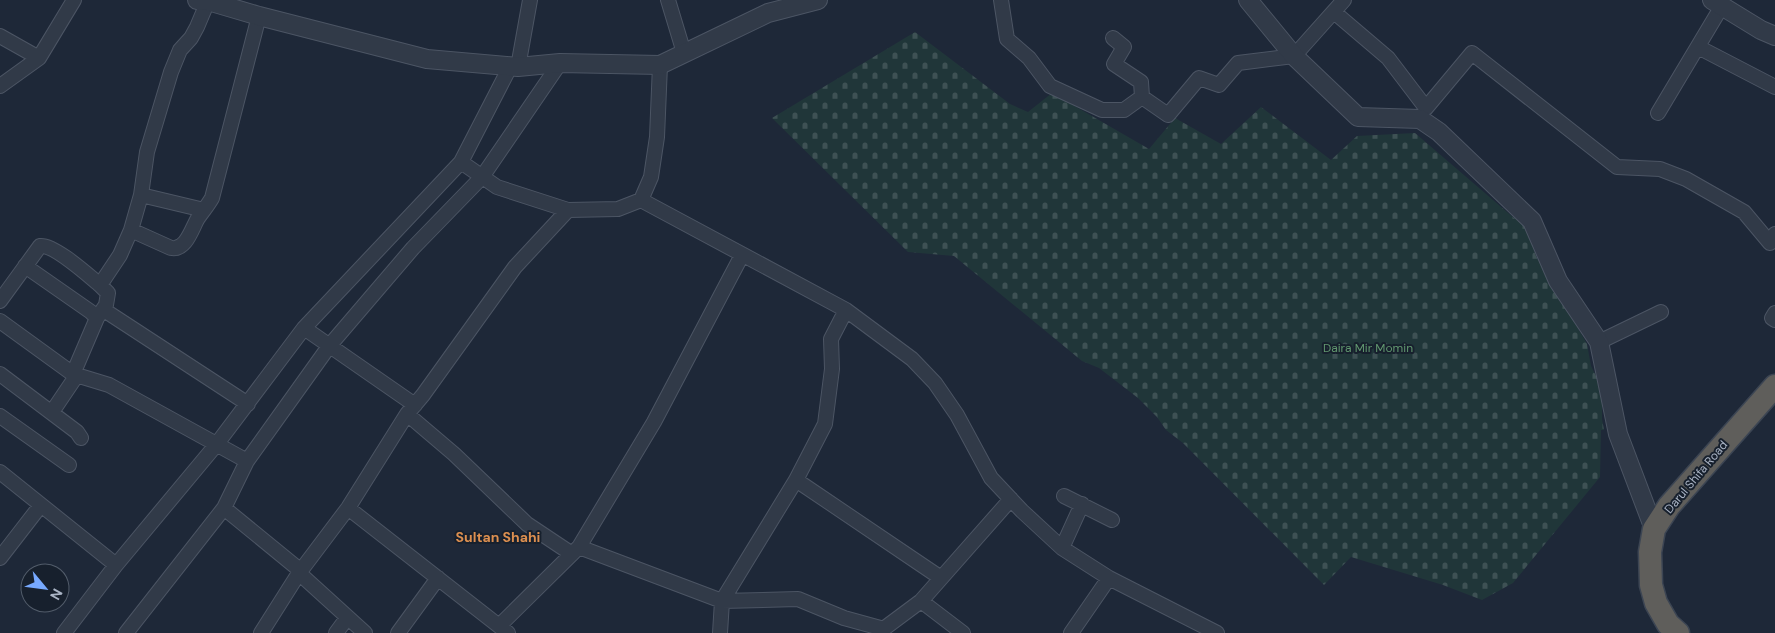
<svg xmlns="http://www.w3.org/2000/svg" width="1775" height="633" font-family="'DM Sans',sans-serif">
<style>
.cemetery{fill:url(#cemetery-stones)}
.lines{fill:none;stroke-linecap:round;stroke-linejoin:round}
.minor-casing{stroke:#4c5564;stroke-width:16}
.tertiary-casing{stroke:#4c5564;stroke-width:20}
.trunk-casing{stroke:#3c4553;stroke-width:25}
.minor{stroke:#313a48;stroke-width:14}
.tertiary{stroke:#313a48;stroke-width:18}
.trunk{stroke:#5f5e5b;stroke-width:22}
.labels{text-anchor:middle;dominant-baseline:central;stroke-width:4;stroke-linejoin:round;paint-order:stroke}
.park-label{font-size:12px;fill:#61976f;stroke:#17202d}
.street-label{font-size:12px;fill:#abb5c6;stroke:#17202d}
.neighbourhood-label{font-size:14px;font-weight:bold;fill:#dc8f50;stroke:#17202d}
</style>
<defs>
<pattern id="cemetery-stones" width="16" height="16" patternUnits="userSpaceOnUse" patternTransform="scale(1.25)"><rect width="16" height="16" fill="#203639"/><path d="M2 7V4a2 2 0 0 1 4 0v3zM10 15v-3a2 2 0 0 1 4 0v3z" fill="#3e5154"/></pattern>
</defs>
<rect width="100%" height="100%" fill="#1e2838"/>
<!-- cemetery -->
<path class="cemetery" d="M 915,32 L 1010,104 L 1028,112 L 1052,93 L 1149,149 L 1175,118 L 1221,144 L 1261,107 L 1331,160 L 1357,136 L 1415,133 L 1514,218 L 1524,224 L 1536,256 L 1587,344 L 1591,366 L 1602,388 L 1602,419 L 1604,430 L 1601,430 L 1600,477 L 1513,583 L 1482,600 L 1443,585 L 1351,557 L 1324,585 L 1183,443 L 1166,430 L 1157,417 L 1138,398 L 1099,368 L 1082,361 L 954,256 L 908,252 L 772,118 Z"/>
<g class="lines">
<defs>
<path id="minor" d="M 668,0 L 684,53
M 1001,0 L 1007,39 L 1029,58 L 1050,86 L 1102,110 L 1124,110 L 1142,97 L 1168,115 L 1199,78 L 1219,85 L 1238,63 L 1294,56 L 1344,0
M 208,1 L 197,27 L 191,38 L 180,50 L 171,72 L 147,152 L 141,195 L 131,230 L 171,248 C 186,251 192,228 198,218 C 203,211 208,205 212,198 L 259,16
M 1334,12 L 1388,58 L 1426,108 L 1472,53 L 1617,167 L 1660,169 L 1686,179 L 1744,212 L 1770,243 L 1775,234
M 0,36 L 39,58
M 1113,38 L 1124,47 L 1114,64 L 1141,82 L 1142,97
M 1698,47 L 1775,87
M 518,67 L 530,0
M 0,86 L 39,58 L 74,0
M 1658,113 L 1722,6
M 461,162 L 497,187 L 568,210 L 618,209 L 641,200 L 846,310 L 912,359 L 935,383 L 957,415 L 991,478 L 1022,511 L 1062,548 L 1109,578 L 1217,633
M 141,195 L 204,210
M 641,200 L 651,177 L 657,137 L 660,65
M 25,266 L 91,312 L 97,318
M 0,301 L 40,246 C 54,244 89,276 100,285 L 120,255 L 131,230
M 104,310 L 248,404
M 1775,313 L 1772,318 L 1775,320
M 0,321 L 73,374 L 109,385 L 247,461
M 304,328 L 415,405
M 1599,342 L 1661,312
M 0,374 L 77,432 L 81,438
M 73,374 L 97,318 L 106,305 L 108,293 L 100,285
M 52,412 L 77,375
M 407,414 L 454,454 L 527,524 L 572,554
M 0,416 L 69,465
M 0,472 L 116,565
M 796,480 L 941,578
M 1064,496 L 1112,520
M 224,508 L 301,571
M 348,508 L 508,633
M 579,547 L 722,601 L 798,599 L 844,618 L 884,629
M 1062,548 L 1082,504
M 0,558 L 41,505
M 299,573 L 365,633
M 921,601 L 963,633
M 499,626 L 579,547 L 654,422 L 742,255
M 64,633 L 116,565 L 216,445 L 304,328 L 461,162 L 510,67
M 126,633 L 224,508 L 247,461 L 330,345 L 413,248 L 482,177 L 560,63
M 261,633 L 299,573 L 348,508 L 407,414 L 423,395 L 515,267 L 568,210
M 336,633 L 347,618
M 398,633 L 438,578
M 720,633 L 722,601 L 796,480 L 825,424 L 832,369 L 831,339 L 846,310
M 878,633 L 921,601 L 1011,499
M 1071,633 L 1109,578"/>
<path id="tertiary" d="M 197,0 L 208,1 L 259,16 L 427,59 L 518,67 L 560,63 L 660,65 L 768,13 L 818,0
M 1248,0 L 1294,56 L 1358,117 L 1420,119 L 1439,132 L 1532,221 L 1558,281 L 1599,342 L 1618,434 L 1654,529
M 1712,0 L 1761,30 L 1775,36"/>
<path id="trunk" d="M 1678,633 L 1668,624 L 1656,603 L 1651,585 L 1650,552 L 1654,529 L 1669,506 L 1775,386"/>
</defs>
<!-- minor casing -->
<use href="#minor" class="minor-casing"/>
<!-- tertiary casing -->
<use href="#tertiary" class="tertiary-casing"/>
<!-- trunk casing -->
<use href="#trunk" class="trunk-casing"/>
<!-- minor -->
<use href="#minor" class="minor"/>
<!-- tertiary -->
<use href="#tertiary" class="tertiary"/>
<!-- trunk -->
<use href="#trunk" class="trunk"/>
</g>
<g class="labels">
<!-- park labels -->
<g class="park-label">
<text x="1368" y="348">Daira Mir Momin</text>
</g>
<!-- street labels -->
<g class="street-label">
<text transform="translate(1696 477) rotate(-50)">Darul Shifa Road</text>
</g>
<!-- neighbourhood labels -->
<g class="neighbourhood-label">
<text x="498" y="537">Sultan Shahi</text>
</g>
</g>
<!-- north arrow -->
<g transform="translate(45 588) rotate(119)"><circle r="24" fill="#17202d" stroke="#525c6a"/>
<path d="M0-4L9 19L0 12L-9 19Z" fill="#77a9ff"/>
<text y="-8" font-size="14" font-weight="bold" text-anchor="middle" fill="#abb5c6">N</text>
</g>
</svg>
